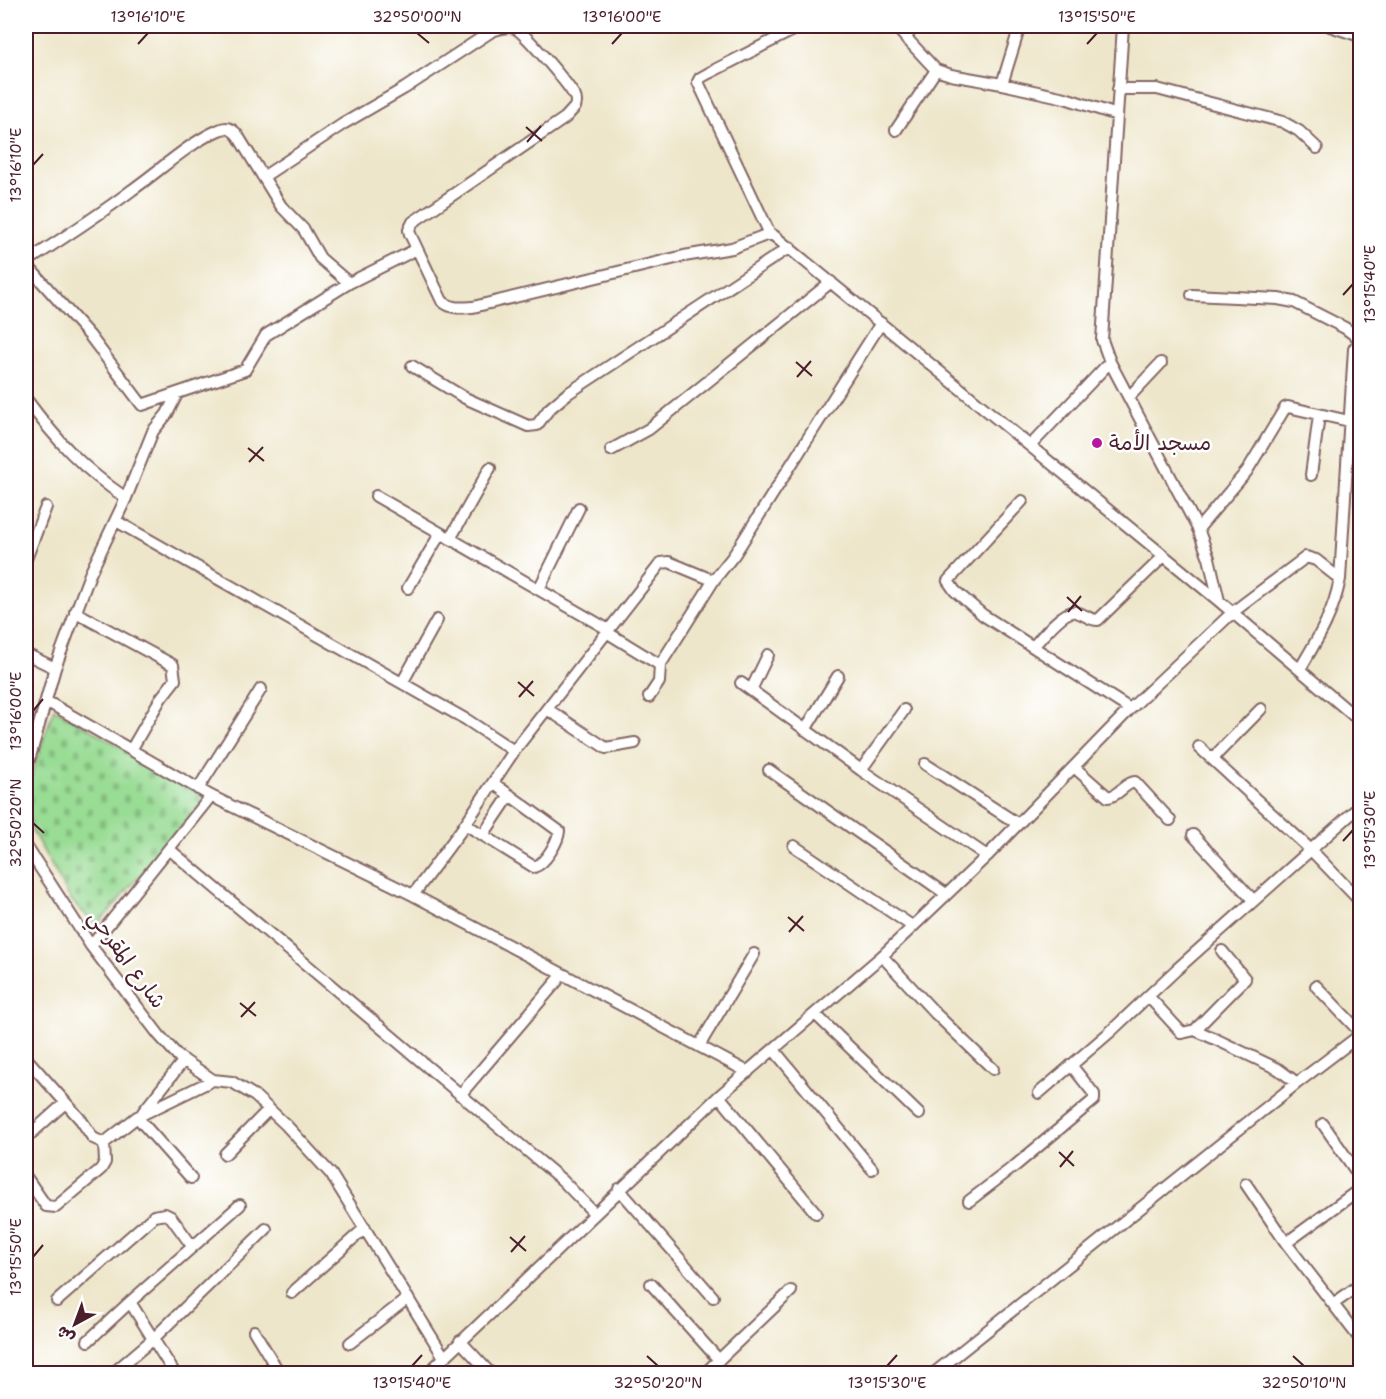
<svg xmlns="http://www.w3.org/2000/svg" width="1386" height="1399" font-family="'Shantell Sans','Playpen Sans Arabic',sans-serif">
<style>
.cemetery{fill:url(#cemetery-stones);stroke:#727e60;stroke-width:1.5}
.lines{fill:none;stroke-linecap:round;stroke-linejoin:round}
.street-casing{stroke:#836563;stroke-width:14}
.street{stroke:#fff;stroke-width:10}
.ticks{fill:none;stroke:#4a1f2b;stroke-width:2}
.poi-dot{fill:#b5179e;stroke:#fff;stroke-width:2}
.labels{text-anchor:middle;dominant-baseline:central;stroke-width:5;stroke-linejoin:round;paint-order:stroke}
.poi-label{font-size:21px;fill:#4a1f2b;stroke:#fff;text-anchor:start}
.street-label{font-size:21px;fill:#4a1f2b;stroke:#fff}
.neatline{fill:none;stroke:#4a1f2b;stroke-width:2}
.ticks-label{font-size:15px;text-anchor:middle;fill:#4a1f2b}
</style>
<defs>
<pattern id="cemetery-stones" width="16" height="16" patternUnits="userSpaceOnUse" patternTransform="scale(1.5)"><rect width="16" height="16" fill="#99dc94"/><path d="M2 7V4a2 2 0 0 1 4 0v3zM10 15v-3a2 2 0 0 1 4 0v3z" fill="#85bc80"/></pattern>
</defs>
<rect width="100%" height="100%" fill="#fff"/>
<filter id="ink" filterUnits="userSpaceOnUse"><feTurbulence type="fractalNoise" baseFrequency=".0167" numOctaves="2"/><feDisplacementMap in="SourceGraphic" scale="12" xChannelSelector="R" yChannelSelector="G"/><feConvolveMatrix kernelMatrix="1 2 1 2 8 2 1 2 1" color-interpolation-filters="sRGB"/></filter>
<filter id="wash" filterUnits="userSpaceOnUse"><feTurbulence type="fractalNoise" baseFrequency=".008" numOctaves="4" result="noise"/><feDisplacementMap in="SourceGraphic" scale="24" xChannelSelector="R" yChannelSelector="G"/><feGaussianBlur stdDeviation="1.35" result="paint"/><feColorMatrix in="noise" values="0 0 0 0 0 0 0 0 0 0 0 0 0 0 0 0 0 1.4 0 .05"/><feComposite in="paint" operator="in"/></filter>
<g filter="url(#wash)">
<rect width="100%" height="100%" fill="#eee6ca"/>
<!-- cemetery -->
<path class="cemetery" d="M 54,708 L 206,797 L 97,926 L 71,900 L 26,820 L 26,791 Z"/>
</g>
<g filter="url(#ink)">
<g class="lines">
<defs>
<path id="street" d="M 895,26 L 936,70 L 951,75 L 1002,84 L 1065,98 L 1117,115
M 1123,26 L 1102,340 L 1110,362 L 1198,529 L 1209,558 L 1219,601
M 1330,26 L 1360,36
M 906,39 L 912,26
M 1002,84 L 1020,26
M 1118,89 L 1157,89 L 1283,122 L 1299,131 L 1317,148
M 896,130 L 936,70
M 263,177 L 343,124 L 405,88 L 492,31 C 500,28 508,25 515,28 C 525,33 570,86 575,97 C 577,101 576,103 575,107 L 565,118 L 413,222 L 409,230 L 410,234 L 442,301 C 451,309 461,308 473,307 L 684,256 L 732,248 L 766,235 L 773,235 L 1219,601 L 1360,721
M 770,234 L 698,82 L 700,78 L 709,73 L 801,26
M 26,262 C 62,239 98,216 132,190 C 158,172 190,142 219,130 C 227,126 233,129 238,136 L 281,206 L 304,230 L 320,258 L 349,283 L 417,249
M 26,264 L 90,336 L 142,405 L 245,370 L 266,335 L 349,283
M 1192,295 L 1278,299 L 1294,302 L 1345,328 L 1360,339
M 412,366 L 465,398 L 528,426 L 537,425 L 549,409 L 567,394 L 790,247
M 1129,397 L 1161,363
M 26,399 C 57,441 83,469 126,498
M 1030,446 L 1110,362
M 611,450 L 649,429 L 831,282
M 1311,475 L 1319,415
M 376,496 L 609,630
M 1022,501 L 948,581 L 955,591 L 983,615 L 1130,709
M 116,521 L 467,720 L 514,751
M 1198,529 L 1247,471 L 1285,408 L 1288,407 L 1349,421
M 450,539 L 490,468
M 26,559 L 46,507
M 408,588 L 440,534
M 539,589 L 579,508
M 75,612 L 173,665 L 175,680 L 161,698 L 131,750
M 608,633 L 660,665 L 714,580
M 1033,647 C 1041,638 1064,609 1076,612 C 1085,614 1089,620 1098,620 L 1164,556
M 26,654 L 55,668
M 1300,669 C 1318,638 1333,615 1340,579 L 1354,349 L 1360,340
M 402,683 L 437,620
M 741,683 L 861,770 L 987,856
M 751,690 L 768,655
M 649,697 L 659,682 L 660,665
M 46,701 L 211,796 L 413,895 L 748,1072
M 547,709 L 606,748 L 635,743
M 805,730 L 838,676
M 1199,747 L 1311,850 L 1360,901
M 1212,759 L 1261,709
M 925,764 L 1018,824
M 1074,767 L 1108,797 C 1119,796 1124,783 1135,782 L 1170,820
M 769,770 L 946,894
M 861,770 L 904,710
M 26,771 L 55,668 L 90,574 L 126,498 L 153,431 L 167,414 L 177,394
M 198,789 L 261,689
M 465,824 L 534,867 C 545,864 558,842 559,831 L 493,783
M 483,835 L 510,795
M 1193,835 L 1253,900
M 26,846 L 91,946 L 159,1035 L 179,1057 L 213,1080 L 232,1082 L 255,1096 L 286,1125 L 331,1174 L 444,1357
M 794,846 L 912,926
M 169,849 L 562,1180 L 594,1213
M 413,895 L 462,829 L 514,751 L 661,563 L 669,562 L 710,579 L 714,580 L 734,555 L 881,323
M 91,946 L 211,796
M 882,956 L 936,1014 L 993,1069
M 1316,986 L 1360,1032
M 1148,996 L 1182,1033 L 1195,1030 L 1213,1038 L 1278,1069 L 1297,1083
M 815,1014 L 919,1114
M 1195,1030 L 1245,979 L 1222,951
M 699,1046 L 754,954
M 774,1050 L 872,1169
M 26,1058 L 81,1120 L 93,1138 L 104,1143
M 1039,1093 L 1110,1032 L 1176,970 L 1360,806
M 460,1095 L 558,980
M 719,1096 L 816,1213
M 143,1112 L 184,1060
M 137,1117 L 191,1178
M 1323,1124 L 1360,1177
M 26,1138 L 65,1103
M 104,1143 L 137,1117 L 213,1080
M 225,1154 L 269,1109
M 26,1177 L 46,1206 L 56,1207 L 101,1169 L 105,1162 L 104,1143
M 1246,1184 L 1286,1243 L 1360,1339
M 619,1189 L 713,1297
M 969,1201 L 1016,1165 L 1094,1100 L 1094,1094 L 1071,1065
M 1286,1243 L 1360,1189
M 651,1284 L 719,1360
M 292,1293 L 365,1228
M 57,1301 L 154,1216 L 165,1214 L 171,1217 L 192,1246
M 1333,1304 L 1360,1285
M 254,1331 L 280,1374
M 88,1341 L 130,1302
M 460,1341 L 491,1374
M 350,1343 L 408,1298
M 112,1374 L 153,1339 L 266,1229
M 175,1374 L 130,1302 L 240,1205
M 427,1374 L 719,1096 L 882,956 L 987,856 L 1130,709 L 1233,612 L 1306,557 L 1316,560 L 1340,579
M 704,1374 L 791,1291
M 933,1374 L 1297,1083 L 1360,1035"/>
</defs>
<!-- street casing -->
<use href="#street" class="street-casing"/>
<!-- street -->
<use href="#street" class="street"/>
</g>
</g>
<!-- ticks -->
<path class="ticks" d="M 417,33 L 429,43M 138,44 L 148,33M 612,44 L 622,33M 1087,44 L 1097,33M 526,127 L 542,141M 527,142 L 541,126M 33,165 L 43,154M 1343,295 L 1353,284M 796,362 L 812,376M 797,377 L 811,361M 248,448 L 264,461M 249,462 L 263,447M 1067,597 L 1082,611M 1068,612 L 1081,596M 518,682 L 534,696M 519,697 L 533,681M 33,711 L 43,699M 33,823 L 44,833M 1343,841 L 1353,830M 788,917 L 804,931M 789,932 L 803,916M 240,1003 L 256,1016M 241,1017 L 255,1002M 1059,1152 L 1074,1166M 1060,1167 L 1073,1151M 510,1237 L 526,1251M 511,1252 L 525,1236M 33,1257 L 43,1245M 647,1356 L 658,1366M 1293,1356 L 1304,1366M 412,1366 L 422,1355M 887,1366 L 897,1355"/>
<!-- markers -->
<circle class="poi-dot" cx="1097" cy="443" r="6"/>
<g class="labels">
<!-- poi labels -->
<g class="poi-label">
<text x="1109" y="443">مسجد الأمة</text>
</g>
<!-- street labels -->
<g class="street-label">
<text transform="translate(127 959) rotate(54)">شارع المقرحي</text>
</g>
</g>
<!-- margin -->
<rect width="1386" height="1399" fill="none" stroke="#fff" stroke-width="66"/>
<!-- north arrow -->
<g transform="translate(75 1324) rotate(221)" stroke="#ffffff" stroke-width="4.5" paint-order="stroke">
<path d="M0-4.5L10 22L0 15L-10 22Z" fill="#4a1f2b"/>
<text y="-9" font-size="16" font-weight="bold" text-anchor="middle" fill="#4a1f2b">ش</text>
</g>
<rect x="33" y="33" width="1320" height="1333" class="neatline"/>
<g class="ticks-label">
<text x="148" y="22">13°16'10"E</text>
<text x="417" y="22">32°50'00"N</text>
<text x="622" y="22">13°16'00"E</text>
<text x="1097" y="22">13°15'50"E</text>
<text transform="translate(16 165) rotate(-90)" y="5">13°16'10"E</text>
<text transform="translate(1370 284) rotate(-90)" y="5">13°15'40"E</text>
<text transform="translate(16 711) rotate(-90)" y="5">13°16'00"E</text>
<text transform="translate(16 823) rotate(-90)" y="5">32°50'20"N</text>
<text transform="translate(1370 830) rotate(-90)" y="5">13°15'30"E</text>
<text transform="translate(16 1257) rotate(-90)" y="5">13°15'50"E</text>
<text x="412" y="1388">13°15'40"E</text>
<text x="658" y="1388">32°50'20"N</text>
<text x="887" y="1388">13°15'30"E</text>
<text x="1304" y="1388">32°50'10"N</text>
</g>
</svg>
